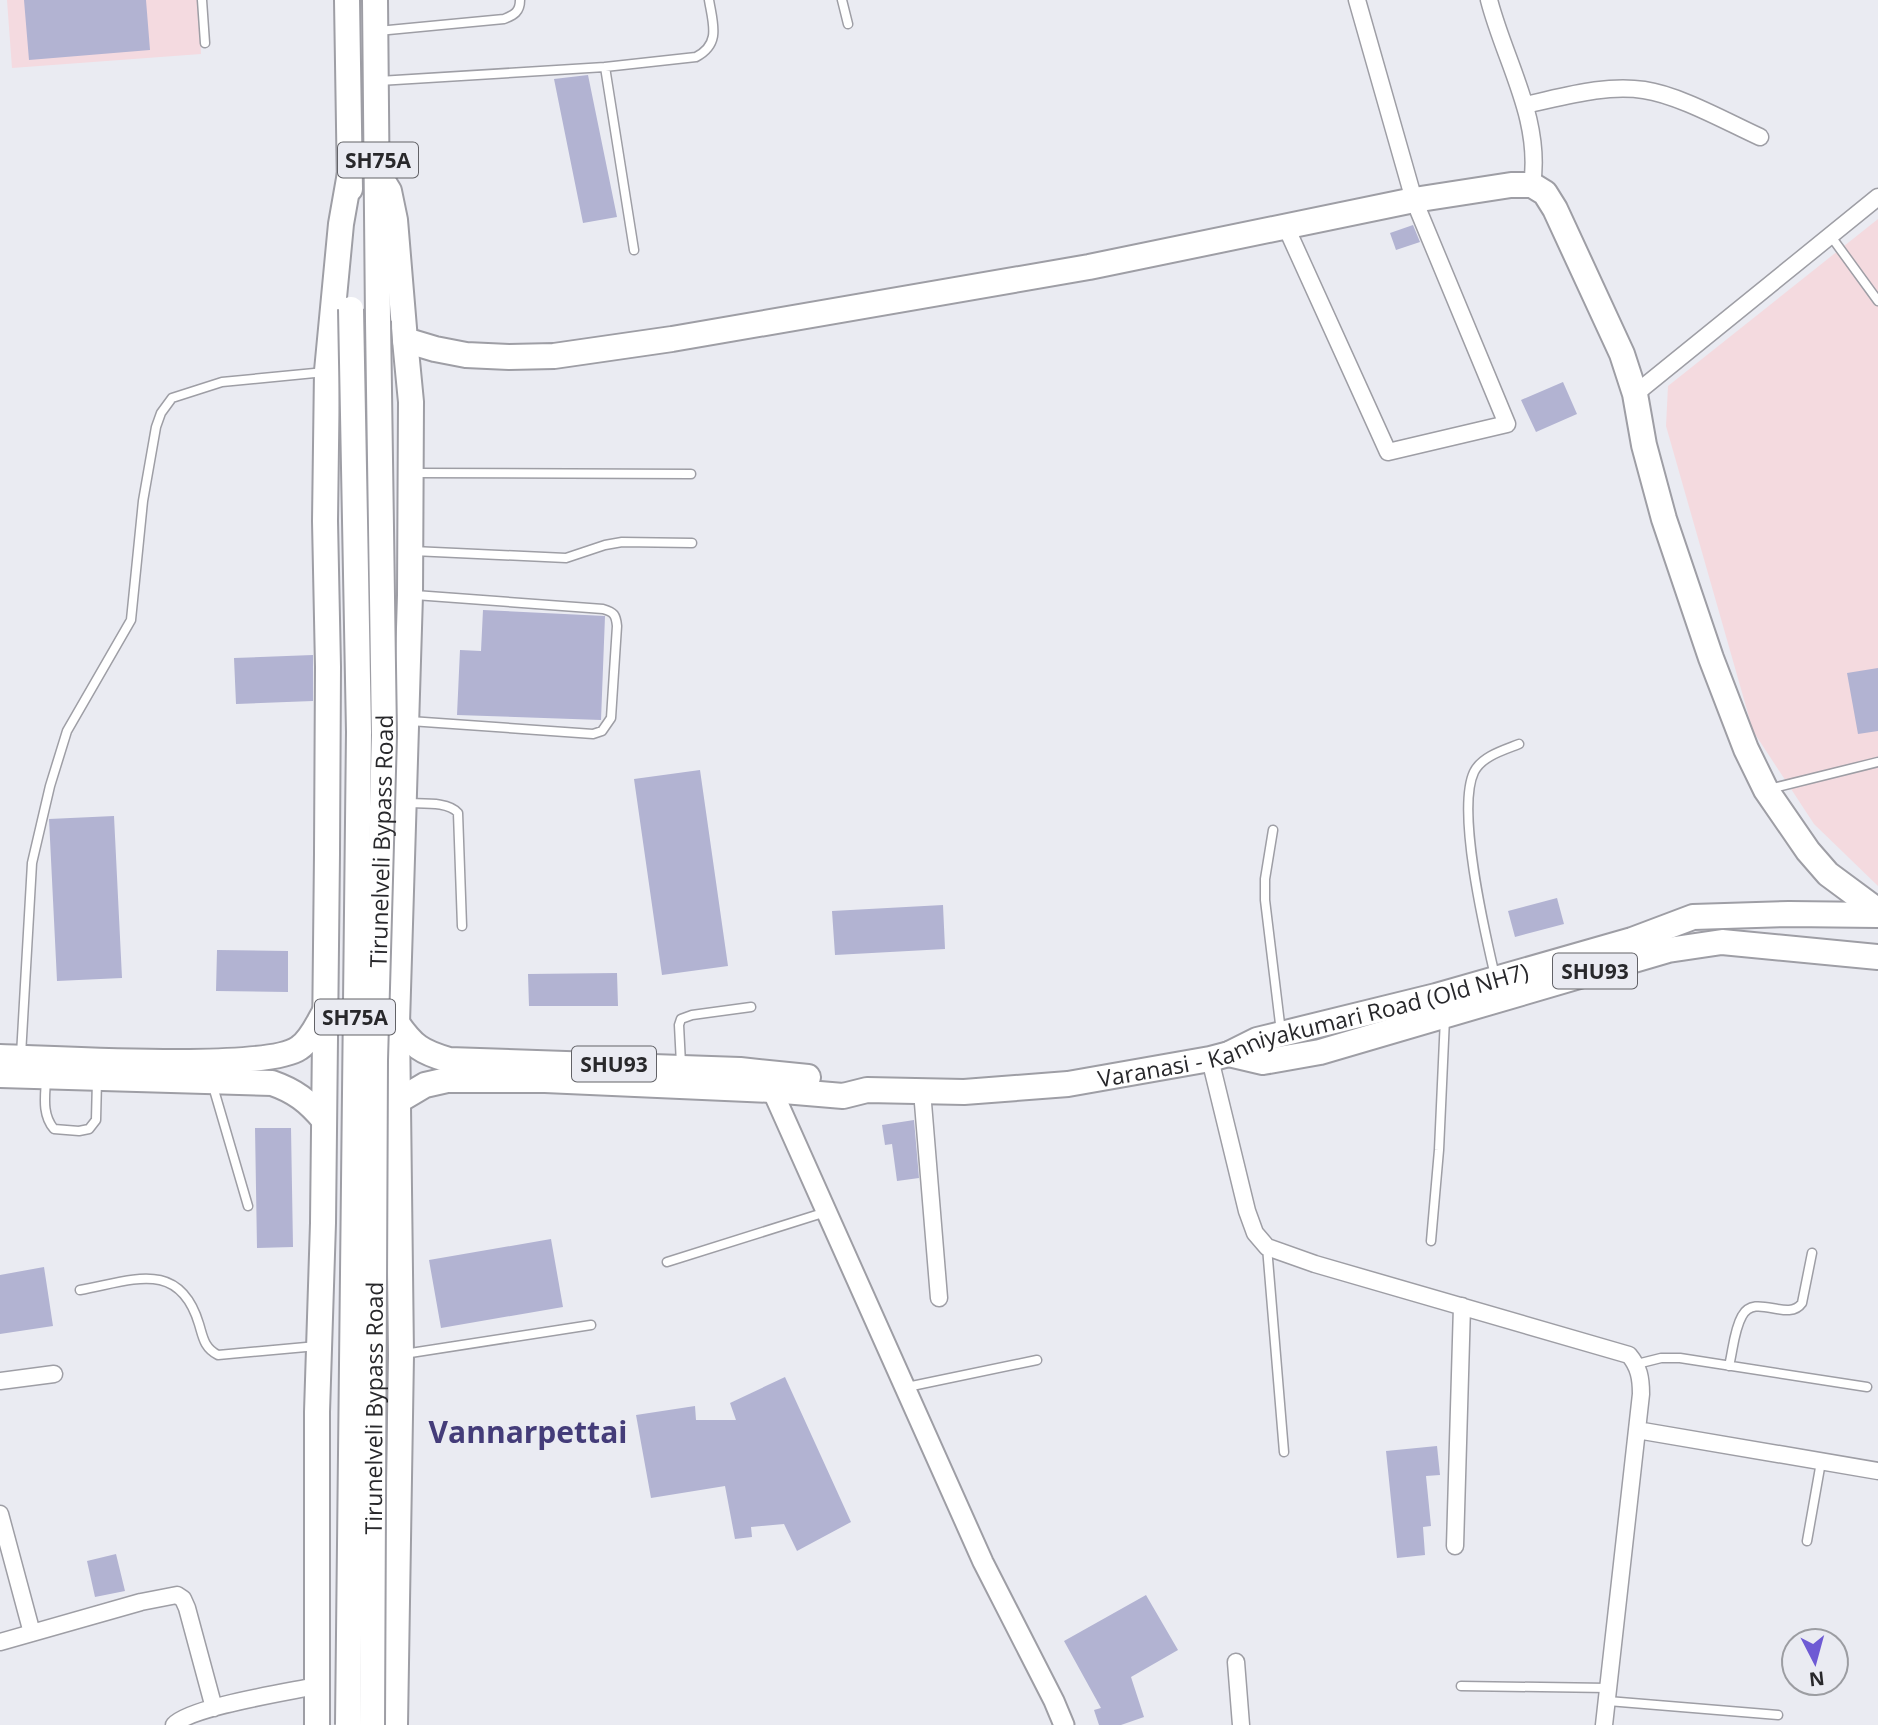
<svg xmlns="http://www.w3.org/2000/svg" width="1878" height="1725" font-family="'Open Sans',sans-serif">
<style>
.commercial{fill:#f4dadf}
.medical{fill:#f4dae0}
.building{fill:#b2b3d2}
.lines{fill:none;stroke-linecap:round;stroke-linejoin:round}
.service-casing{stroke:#9e9ea5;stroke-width:11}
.minor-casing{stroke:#9e9ea5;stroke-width:19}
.tertiary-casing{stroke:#9e9ea5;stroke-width:23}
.primary-casing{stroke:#9e9ea5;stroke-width:28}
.service{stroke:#fff;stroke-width:8}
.minor{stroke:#fff;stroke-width:16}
.tertiary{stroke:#fff;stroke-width:19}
.primary{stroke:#fff;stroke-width:24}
.primary-bridge-casing{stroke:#9e9ea5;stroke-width:28;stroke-linecap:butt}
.primary-bridge{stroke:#fff;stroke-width:24}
.labels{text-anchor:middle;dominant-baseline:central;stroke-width:5;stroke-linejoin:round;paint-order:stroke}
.shield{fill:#eaebf2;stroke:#626267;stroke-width:2}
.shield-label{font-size:21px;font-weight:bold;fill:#28282b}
.street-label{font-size:23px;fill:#28282b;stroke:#eaebf2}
.district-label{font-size:30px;font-weight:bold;fill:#443c79;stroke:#eaebf2}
</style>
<rect width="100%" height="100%" fill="#eaebf2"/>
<!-- commercial -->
<path class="commercial" d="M 1878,219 L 1878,886 L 1814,824 L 1753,731 L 1666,426 L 1668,386 Z"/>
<!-- medical -->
<path class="medical" d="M 7,0 L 199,0 L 201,54 L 12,68 Z"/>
<!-- building -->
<path class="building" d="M 24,0 L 146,0 L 150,50 L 29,60 Z
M 588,75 L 617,217 L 583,223 L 554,79 Z
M 1413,225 L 1420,242 L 1396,250 L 1390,233 Z
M 1563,382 L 1577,414 L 1536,432 L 1521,400 Z
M 483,610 L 605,616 L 601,720 L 457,715 L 460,650 L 481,651 Z
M 313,655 L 313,701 L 236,704 L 234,658 Z
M 1878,668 L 1878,731 L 1858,734 L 1847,673 Z
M 700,770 L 728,966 L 662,975 L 634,779 Z
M 114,816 L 122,978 L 57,981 L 49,819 Z
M 1557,898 L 1564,924 L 1515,937 L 1508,911 Z
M 943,905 L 945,949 L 835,955 L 832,911 Z
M 217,950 L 288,951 L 288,992 L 216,991 Z
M 617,973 L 618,1006 L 529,1006 L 528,974 Z
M 914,1120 L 919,1178 L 897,1181 L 892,1144 L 885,1145 L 882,1125 Z
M 255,1128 L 291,1128 L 293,1247 L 257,1248 Z
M 551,1239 L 563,1307 L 441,1328 L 429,1260 Z
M 44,1267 L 53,1326 L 0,1334 L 0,1275 Z
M 785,1377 L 851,1522 L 797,1551 L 784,1524 L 751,1527 L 752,1537 L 735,1539 L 725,1486 L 651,1498 L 636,1415 L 695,1406 L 696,1420 L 736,1420 L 730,1403 Z
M 1437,1446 L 1440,1475 L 1426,1476 L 1431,1526 L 1423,1527 L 1425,1555 L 1397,1558 L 1386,1451 Z
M 116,1554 L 125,1591 L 95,1597 L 87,1561 Z
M 1146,1595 L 1178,1650 L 1131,1677 L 1144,1717 L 1121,1725 L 1099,1725 L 1094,1710 L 1101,1708 L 1064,1641 Z"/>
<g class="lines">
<defs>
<path id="service" d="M 202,0 L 205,43
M 842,0 L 848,24
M 378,31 L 504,19 C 514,15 520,12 520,0
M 605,67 L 634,250
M 379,81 L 605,67 L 696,57 C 721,44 713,24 709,0
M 1830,235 L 1878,301
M 413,473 L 691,474
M 413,551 L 566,558 L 605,545 L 622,542 L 692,543
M 410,721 L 593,734 L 602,731 L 611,718 L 617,626 C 616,615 614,612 603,609 L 415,595
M 1769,789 L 1878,762
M 406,803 C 421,804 448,801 458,813 L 462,926
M 1273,830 L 1265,879 L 1265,900 L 1281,1032
M 1495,976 C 1485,933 1456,810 1474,772 C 1482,756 1504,750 1519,744
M 21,1055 L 32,863 L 50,786 L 67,731 L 131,620 L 143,501 L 156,427 L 161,413 L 172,398 L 222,382 L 325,372
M 681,1064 L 679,1025 L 681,1019 L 692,1015 L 751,1007
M 46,1080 C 45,1097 42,1115 54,1129 L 79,1131 L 89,1129 L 96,1120 L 97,1080
M 212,1083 L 248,1206
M 1431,1241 L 1439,1150 L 1445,1018
M 1267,1247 L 1284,1452
M 667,1262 L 826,1212
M 80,1290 C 131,1281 179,1258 199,1324 C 203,1337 204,1348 218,1355 L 317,1346
M 404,1354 L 591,1325
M 1637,1364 L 1661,1358 L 1680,1358 L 1867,1387
M 1729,1366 C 1733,1350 1734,1330 1742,1316 C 1755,1292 1788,1323 1802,1303 L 1812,1253
M 907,1387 L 1037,1360
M 1807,1541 L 1821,1462
M 1461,1686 L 1609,1688
M 1608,1701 L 1778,1715"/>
<path id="minor" d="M 1489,0 C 1505,62 1542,119 1532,185
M 1525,105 C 1563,97 1605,84 1644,90 C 1679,95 1727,122 1760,137
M 1286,227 L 1388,452 L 1507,424 L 1414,200 L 1357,0
M 1635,394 L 1878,197
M 1210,1059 L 1247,1211 L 1255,1233 L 1267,1247 L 1315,1264 L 1629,1355 C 1639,1367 1641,1378 1641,1394 L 1604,1725
M 922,1091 L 939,1298
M 0,1381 L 54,1374
M 1637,1430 L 1878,1471
M 0,1514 L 32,1633
M 1455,1546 L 1462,1306
M 0,1642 L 141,1602 L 177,1595 L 183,1599 L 187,1608 L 214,1708
M 1236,1662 L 1241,1725
M 174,1725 C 190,1707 288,1692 316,1686"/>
<path id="tertiary" d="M 772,1090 L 983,1562 L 1054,1701 L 1064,1725"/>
<g id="primary">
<path d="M 347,0 L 350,189"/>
<path d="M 375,0 L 378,321"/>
<path d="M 378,173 L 389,191 L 395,220 L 405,340 L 435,349 L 466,355 L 509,357 L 554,356 L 672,339 L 1089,267 L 1414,200 L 1511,185 L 1532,185 L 1545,193 L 1555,209 L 1622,354 L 1635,394 L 1644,445 L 1664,519 L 1711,658 L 1746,749 L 1766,790 L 1808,851 L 1828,874 L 1878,911"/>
<path d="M 397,1023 C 413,1046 421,1052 449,1060 L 740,1070 L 808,1077"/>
<path d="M 1229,1054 L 1263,1062 L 1320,1052 L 1668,950 L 1722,942 L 1878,957"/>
<path d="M 0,1057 C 52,1058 266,1072 299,1048 C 311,1040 317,1025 324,1013"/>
<path d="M 0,1075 L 272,1083 C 295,1091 308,1101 324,1120"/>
<path id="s1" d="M 398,1101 L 425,1085 L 447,1080 L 545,1080 L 772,1090 L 843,1096 L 867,1090 L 964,1092 L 1068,1084 L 1210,1059 L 1229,1054 L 1257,1040 L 1436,996 L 1632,940 L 1693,917 L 1789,914 L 1878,915"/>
<path d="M 317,1725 L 317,1412 L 323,1223 L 327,854 L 328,667 L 325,521 L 327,371 L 341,224 L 350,173"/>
<path d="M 395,1725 L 401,1355 L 397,1023 L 410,595 L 411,402 L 405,340"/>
</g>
</defs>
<!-- service casing -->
<use href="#service" class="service-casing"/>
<!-- minor casing -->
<use href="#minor" class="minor-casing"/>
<!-- tertiary casing -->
<use href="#tertiary" class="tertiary-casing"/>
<!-- primary casing -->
<use href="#primary" class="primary-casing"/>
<!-- service -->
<use href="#service" class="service"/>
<!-- minor -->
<use href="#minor" class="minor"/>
<!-- tertiary -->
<use href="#tertiary" class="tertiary"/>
<!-- primary -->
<use href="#primary" class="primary"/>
<defs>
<g id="primary-bridge">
<path d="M 348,1725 L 359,732 L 351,309"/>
<path id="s2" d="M 372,1725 L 375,1060 L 384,735 L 378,321"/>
</g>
</defs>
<!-- primary-bridge casing -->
<use href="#primary-bridge" class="primary-bridge-casing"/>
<!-- primary-bridge -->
<use href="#primary-bridge" class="primary-bridge"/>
</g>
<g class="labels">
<!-- shield labels -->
<g class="shield">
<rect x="338" y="142.5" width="80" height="35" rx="5"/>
<rect x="1553" y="953.5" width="84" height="35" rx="5"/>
<rect x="315" y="999.5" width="80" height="35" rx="5"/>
<rect x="572" y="1046.5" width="84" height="35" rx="5"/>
</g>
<g class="shield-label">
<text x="378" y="160">SH75A</text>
<text x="1595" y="971">SHU93</text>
<text x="355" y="1017">SH75A</text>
<text x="614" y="1064">SHU93</text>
</g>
<!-- street labels -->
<g class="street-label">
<text stroke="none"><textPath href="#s2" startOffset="884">Tirunelveli Bypass Road</textPath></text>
<text stroke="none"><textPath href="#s1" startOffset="929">Varanasi - Kanniyakumari Road (Old NH7)</textPath></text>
<text stroke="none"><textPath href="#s2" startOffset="317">Tirunelveli Bypass Road</textPath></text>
</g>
<!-- district labels -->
<g class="district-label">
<text x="528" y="1431">Vannarpettai</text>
</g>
</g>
<!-- north arrow -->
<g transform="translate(1815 1662) rotate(174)"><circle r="33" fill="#eaebf2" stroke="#9c9da2" stroke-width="2"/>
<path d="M0-5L12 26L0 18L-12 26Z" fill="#6e5ad4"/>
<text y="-10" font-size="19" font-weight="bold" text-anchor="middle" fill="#28282b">N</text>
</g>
</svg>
